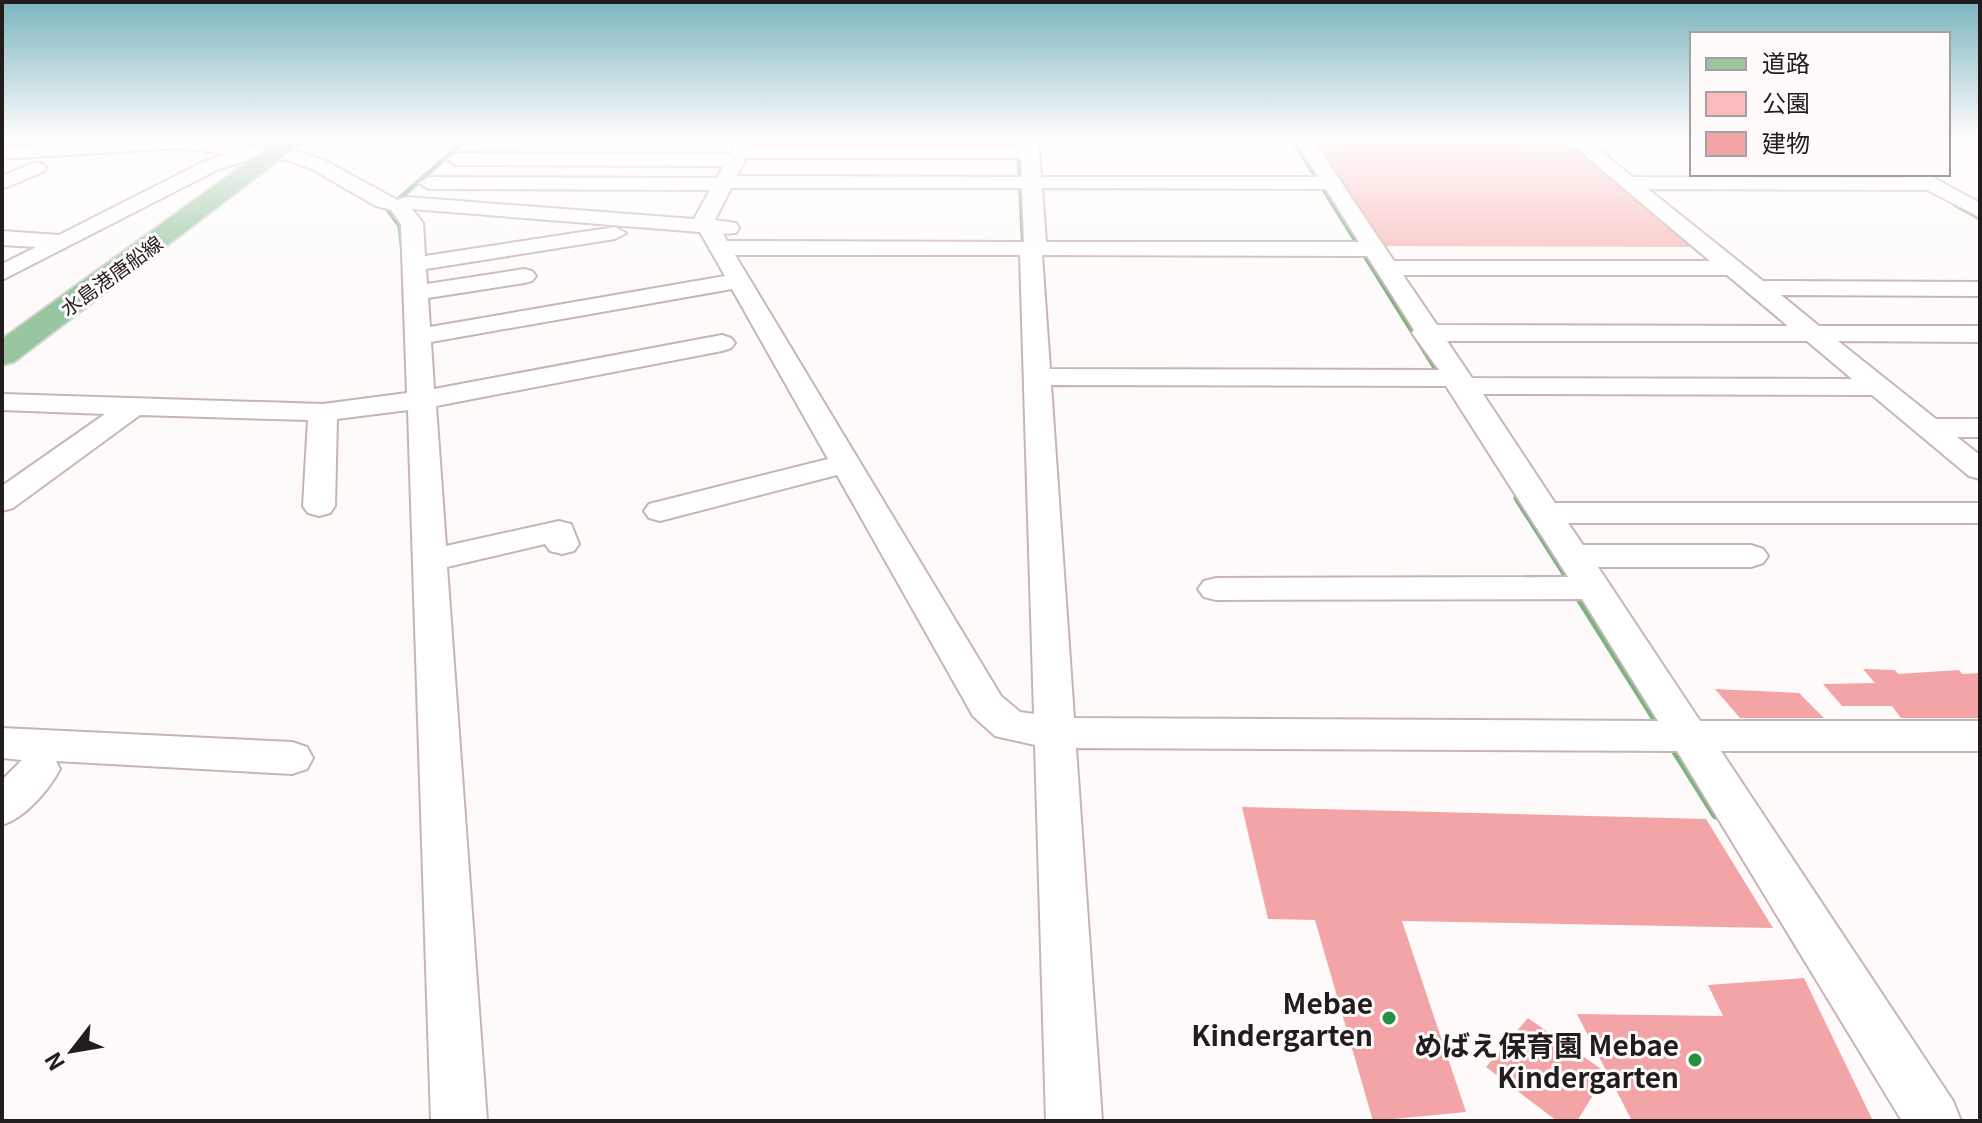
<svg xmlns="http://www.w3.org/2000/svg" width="1982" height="1123" font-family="Georgia,'Noto Sans JP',serif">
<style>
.green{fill:#f9bbbb}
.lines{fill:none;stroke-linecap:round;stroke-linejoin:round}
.stream-far3{stroke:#79b382;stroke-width:5}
.stream-far2{stroke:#79b382;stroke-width:6}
.stream-far1{stroke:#79b382;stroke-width:7}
.stream{stroke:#79b382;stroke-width:9}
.building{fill:#f3a4a6}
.minor-casing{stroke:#c8b4b4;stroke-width:4}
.major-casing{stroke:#d7d6d6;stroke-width:4}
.minor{fill:#fff;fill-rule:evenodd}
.major{fill:#97c6a0;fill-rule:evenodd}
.poi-dot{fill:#288e44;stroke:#fefafa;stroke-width:3}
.labels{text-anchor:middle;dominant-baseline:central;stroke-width:6;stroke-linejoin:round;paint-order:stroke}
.far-street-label{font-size:20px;fill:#231c1c;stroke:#fefafa}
.near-poi-label{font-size:28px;font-weight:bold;fill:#231c1c;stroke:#fefafa;text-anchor:end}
</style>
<rect width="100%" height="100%" fill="#fefafa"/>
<!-- green -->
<path class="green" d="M 1308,137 L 1562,137 L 1691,247 L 1380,246 Z"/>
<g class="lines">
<!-- stream-far3 -->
<path class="stream-far3" d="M 1018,137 L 1024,253
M 1291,137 L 1366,257
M 400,198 L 469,137
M 1956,205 L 1980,218
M 389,211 L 400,226 L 403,253"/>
<!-- stream-far2 -->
<path class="stream-far2" d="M 1365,255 L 1442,378"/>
<!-- stream-far1 -->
<path class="stream-far1" d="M 1517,498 L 1578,594"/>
<!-- stream -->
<path class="stream" d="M 1576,592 L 1663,730
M 1670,742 L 1716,815"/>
</g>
<!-- building -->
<path class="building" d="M 1863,669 L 1895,670 L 1898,674 L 1959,670 L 1962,674 L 1980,673 L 1980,718 L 1901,718 L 1892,706 L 1842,706 L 1823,684 L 1875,683 Z
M 1715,689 L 1799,693 L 1824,718 L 1740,718 Z
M 1242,807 L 1706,819 L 1773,928 L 1402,921 L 1466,1112 L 1373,1121 L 1315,920 L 1268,919 Z
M 1804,978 L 1873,1121 L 1632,1121 L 1577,1014 L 1723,1016 L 1708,985 Z
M 1528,1018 L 1607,1073 L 1577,1121 L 1557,1121 L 1486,1067 Z"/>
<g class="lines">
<defs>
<path id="minor" d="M 739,137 L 757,137 L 752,146 L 1020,146 L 1020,137 L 1038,137 L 1041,177 L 1318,177 L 1293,137 L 1311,137 L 1394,261 L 1710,261 L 1563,137 L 1583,137 L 1633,177 L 1906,178 L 1903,174 L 1927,174 L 1980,203 L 1980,217 L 1927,190 L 1648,189 L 1763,281 L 1980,282 L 1980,296 L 1781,295 L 1819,326 L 1980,326 L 1980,342 L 1838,341 L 1936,419 L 1980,419 L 1980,437 L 1957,437 L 1980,455 L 1980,479 L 1969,476 L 1872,395 L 1483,394 L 1555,503 L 1980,503 L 1980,523 L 1568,523 L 1583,545 L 1751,545 L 1763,549 L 1768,556 L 1763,563 L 1751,567 L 1598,567 L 1700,721 L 1980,721 L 1980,751 L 1721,751 L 1953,1101 L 1961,1121 L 1902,1121 L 1677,751 L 1076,748 L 1102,1121 L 1046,1121 L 1035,745 L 995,736 L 973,716 L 837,475 L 660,521 L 649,518 L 644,511 L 649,504 L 828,459 L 732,289 L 431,342 L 434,389 L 722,335 L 731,338 L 735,343 L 731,348 L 722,351 L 436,406 L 446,546 L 559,521 L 571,524 L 579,544 L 574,551 L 562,554 L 550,551 L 545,544 L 447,567 L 487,1121 L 431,1121 L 408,410 L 337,419 L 335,506 L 330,513 L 319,516 L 308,513 L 303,506 L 308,420 L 140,415 L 13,508 L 2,511 L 2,486 L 105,414 L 2,410 L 2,394 L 323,404 L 407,393 L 401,224 L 391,210 L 376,206 L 312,169 L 290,161 L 256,157 L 217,170 L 2,280 L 2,264 L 36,247 L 2,245 L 2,231 L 59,235 L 203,162 L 228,154 L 180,148 L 2,159 L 2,147 L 180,138 L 293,150 L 326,161 L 397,200 L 407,197 L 694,219 L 710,190 L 429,189 L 419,183 L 429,177 L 717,178 L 723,166 L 456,165 L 447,159 L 456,153 L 730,154 ZM 746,158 L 1021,158 L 1022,177 L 737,176 ZM 731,188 L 1022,188 L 1024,242 L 727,241 L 723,234 L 736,233 L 739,228 L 736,223 L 715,220 ZM 1042,188 L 1326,189 L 1359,242 L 1046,242 ZM 412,209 L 700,232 L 725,276 L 430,327 L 428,298 L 524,283 L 532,281 L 536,276 L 532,271 L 524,269 L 427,284 L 426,269 L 615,239 L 626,233 L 615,227 L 425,256 L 423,223 ZM 735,255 L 1020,255 L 1034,714 L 1020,712 L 1001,696 ZM 1042,255 L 1367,256 L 1414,330 L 1412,333 L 1439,370 L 1050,369 ZM 1403,275 L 1727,275 L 1788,326 L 1437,325 ZM 1447,341 L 1807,341 L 1852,379 L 1472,378 ZM 1051,385 L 1446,386 L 1568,577 L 1216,578 L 1204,581 L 1198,589 L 1204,597 L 1216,600 L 1582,599 L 1658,721 L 1074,718 Z
M 36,162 L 43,164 L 46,168 L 43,172 L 2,189 L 2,176 Z
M 2,728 L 292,742 L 307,747 L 313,758 L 307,769 L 292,774 L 56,761 L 60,769 C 48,791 26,817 2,825 L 2,780 L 22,760 L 2,758 Z"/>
<path id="major" d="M 282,137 L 309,137 L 14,362 L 2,365 L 2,339 Z"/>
</defs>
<!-- minor casing -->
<use href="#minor" class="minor-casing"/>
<!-- major casing -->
<use href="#major" class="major-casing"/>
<!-- minor -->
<use href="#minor" class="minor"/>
<!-- major -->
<use href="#major" class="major"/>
</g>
<!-- sky -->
<linearGradient id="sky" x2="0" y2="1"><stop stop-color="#7bb4bf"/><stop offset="0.47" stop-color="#fffdfd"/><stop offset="1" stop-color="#fffdfd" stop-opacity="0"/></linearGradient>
<rect width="1982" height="294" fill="url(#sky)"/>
<!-- markers -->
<g class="poi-dot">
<circle cx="1389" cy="1018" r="8"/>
<circle cx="1695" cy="1060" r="8"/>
</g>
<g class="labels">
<!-- far-street labels -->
<g class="far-street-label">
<text transform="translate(111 275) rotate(-36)">水島港唐船線</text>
</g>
<!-- near-poi labels -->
<g class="near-poi-label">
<text x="1373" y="1002">Mebae<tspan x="1373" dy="32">Kindergarten</tspan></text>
<text x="1679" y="1044">めばえ保育園 Mebae<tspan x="1679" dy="32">Kindergarten</tspan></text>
</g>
</g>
<!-- border -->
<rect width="1982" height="1123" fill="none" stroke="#231c1c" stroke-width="8"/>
<!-- legend -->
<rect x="1690" y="32" width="260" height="144" fill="#fefafa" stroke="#a6a1a1" stroke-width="2"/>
<rect x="1706" y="58" width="40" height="12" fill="#97c6a0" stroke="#a6a1a1" stroke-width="2"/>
<text x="1762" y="72" font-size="24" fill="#231c1c">道路</text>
<rect x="1706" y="92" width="40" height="24" fill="#f9bbbb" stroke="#a6a1a1" stroke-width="2"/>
<text x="1762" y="112" font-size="24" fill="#231c1c">公園</text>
<rect x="1706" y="132" width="40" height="24" fill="#f3a4a6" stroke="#a6a1a1" stroke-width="2"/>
<text x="1762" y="152" font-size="24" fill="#231c1c">建物</text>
<!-- north arrow -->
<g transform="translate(72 1051) rotate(239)" stroke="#fefafa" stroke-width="6" paint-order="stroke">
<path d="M0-6L14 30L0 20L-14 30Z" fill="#231c1c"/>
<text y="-12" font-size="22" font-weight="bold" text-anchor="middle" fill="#231c1c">N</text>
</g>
</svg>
